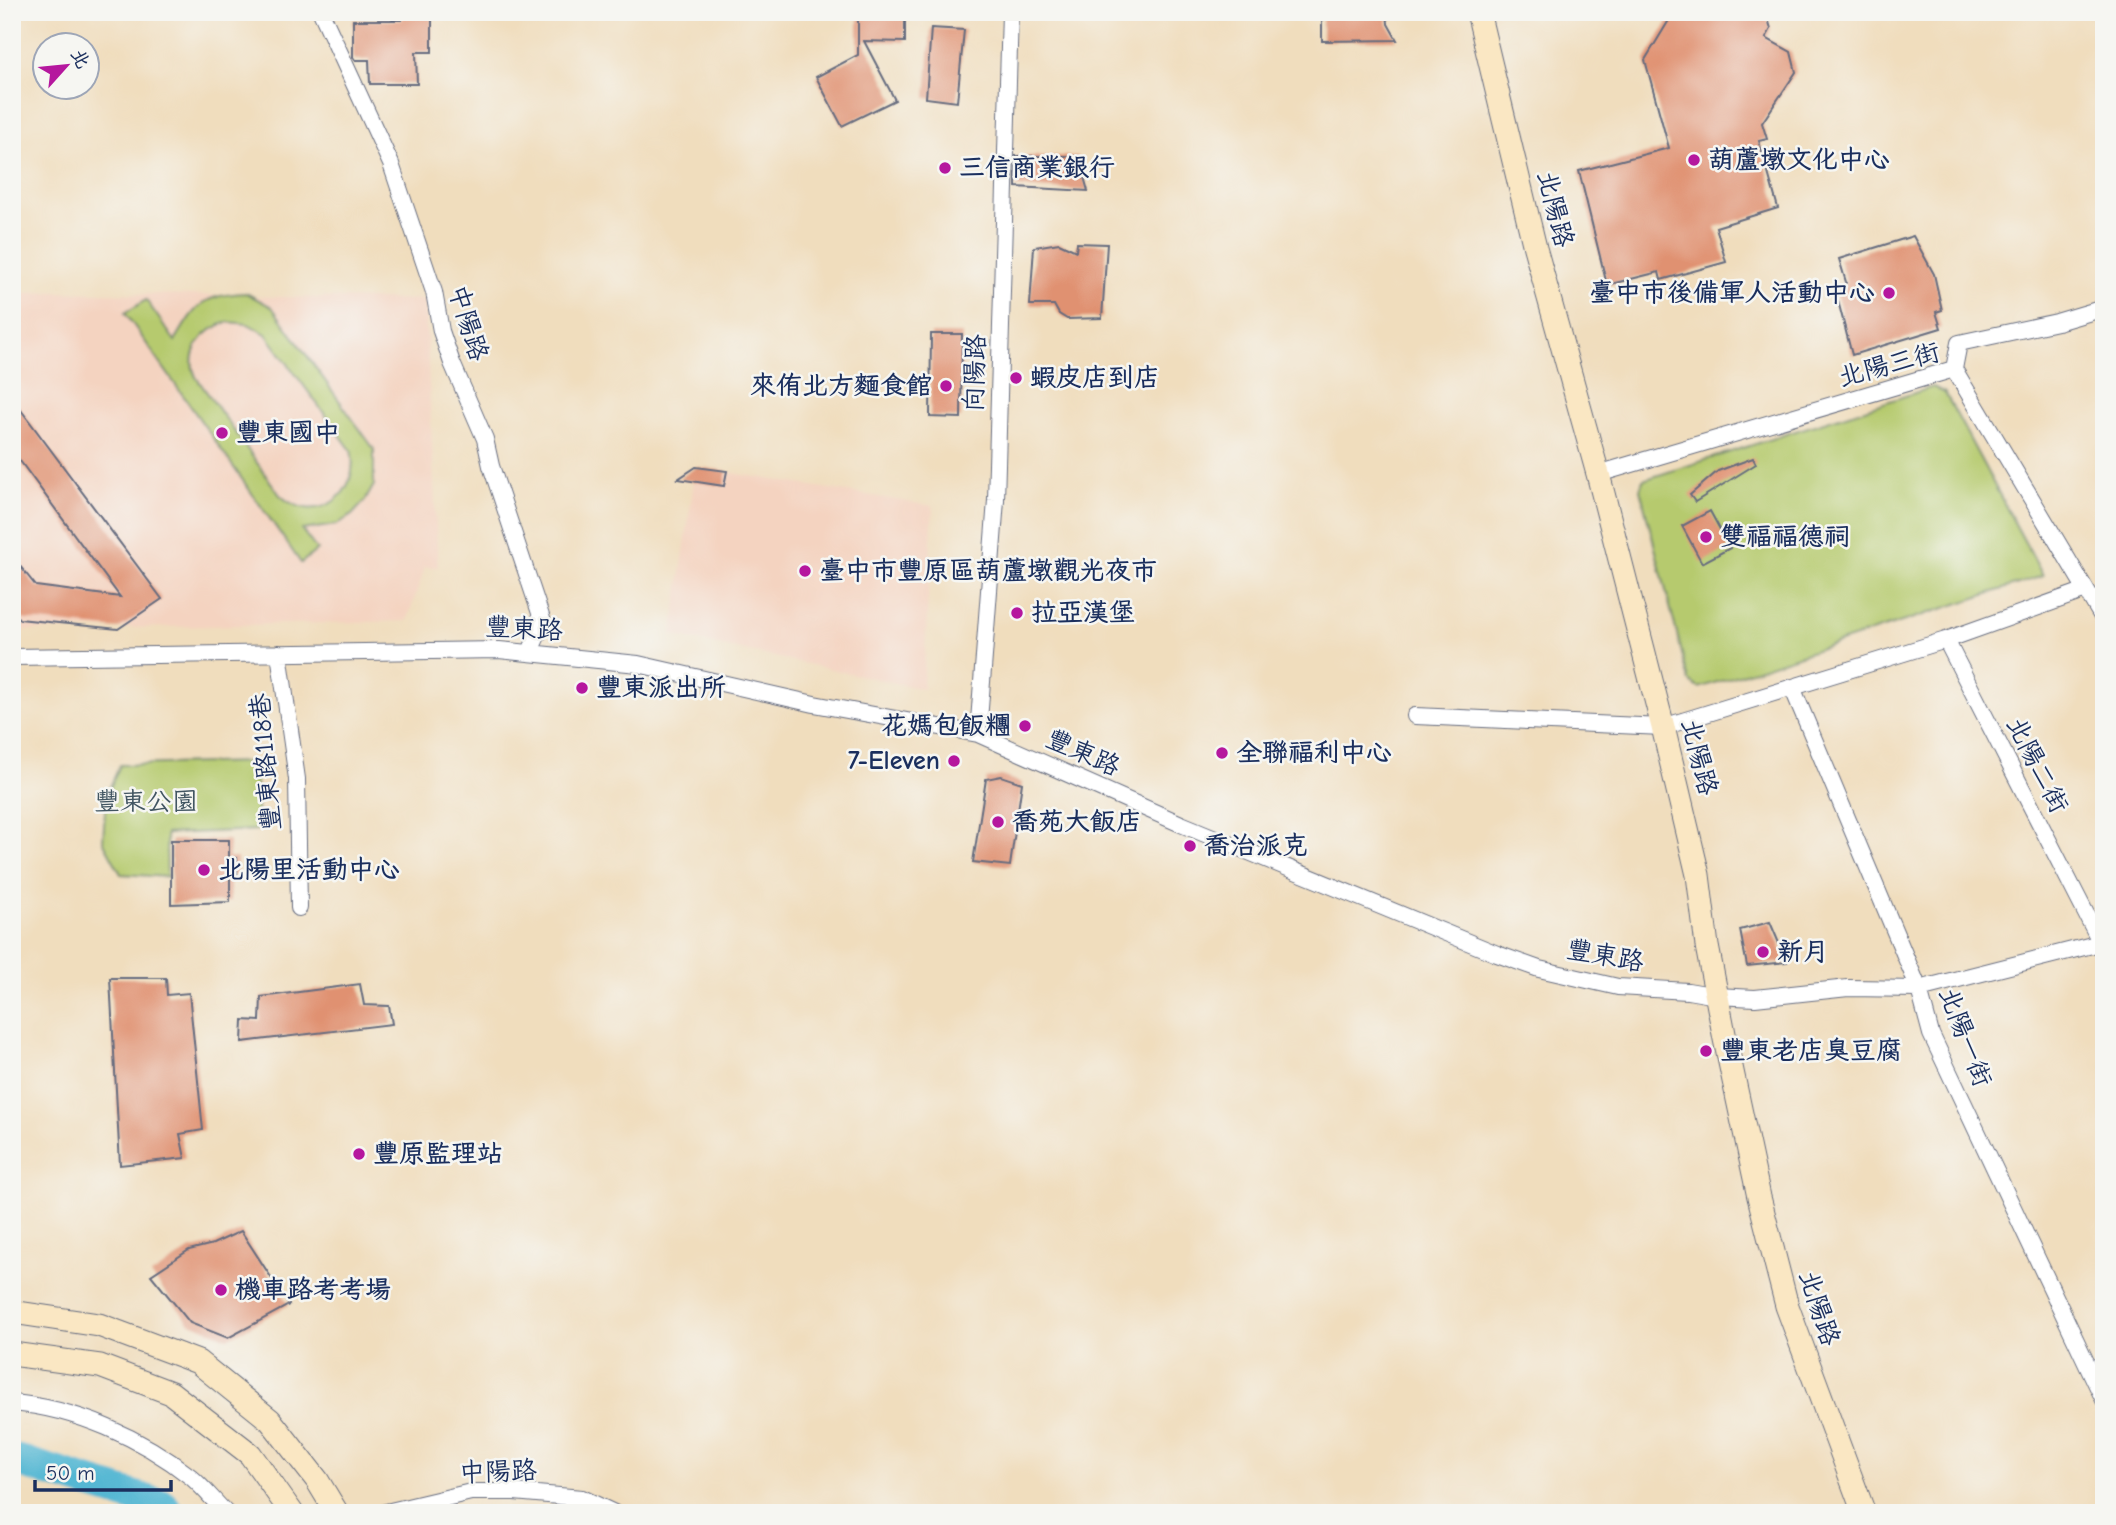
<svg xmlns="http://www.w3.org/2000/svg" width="2116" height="1525" font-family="'Comic Neue','LXGW WenKai TC',sans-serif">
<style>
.built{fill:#f4d3c0}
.green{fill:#b6ca6e;stroke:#687c66;stroke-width:2;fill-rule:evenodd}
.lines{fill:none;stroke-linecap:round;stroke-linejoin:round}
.river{stroke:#55b7d3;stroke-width:33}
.building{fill:#e09171}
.street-casing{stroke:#666c7f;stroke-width:18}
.secondary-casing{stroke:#666c7f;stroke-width:25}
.street{stroke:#fff;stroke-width:16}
.secondary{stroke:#fae7c3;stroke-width:23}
.poi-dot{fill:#b5179e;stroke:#f6f6f2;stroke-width:2.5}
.labels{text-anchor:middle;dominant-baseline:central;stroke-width:5;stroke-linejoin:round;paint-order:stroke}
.poi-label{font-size:26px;font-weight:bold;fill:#1b2f5e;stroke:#f6f6f2;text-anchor:start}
.street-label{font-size:26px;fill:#1b2f5e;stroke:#f6f6f2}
.park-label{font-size:26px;fill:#425662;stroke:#f6f6f2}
</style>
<rect width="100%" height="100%" fill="#f6f6f2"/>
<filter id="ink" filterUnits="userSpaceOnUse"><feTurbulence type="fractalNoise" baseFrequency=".0143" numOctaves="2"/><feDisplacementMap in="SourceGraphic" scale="14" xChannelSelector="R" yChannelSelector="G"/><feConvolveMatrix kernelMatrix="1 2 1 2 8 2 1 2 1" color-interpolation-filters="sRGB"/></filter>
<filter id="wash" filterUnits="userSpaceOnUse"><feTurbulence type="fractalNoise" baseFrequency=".00686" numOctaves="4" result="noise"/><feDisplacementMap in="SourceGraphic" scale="28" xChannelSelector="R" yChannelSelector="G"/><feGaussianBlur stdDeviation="1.57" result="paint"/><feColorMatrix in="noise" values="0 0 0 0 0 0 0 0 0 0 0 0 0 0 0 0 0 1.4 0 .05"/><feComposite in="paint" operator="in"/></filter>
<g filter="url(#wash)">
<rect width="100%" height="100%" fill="#f0ddbd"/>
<!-- built -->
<path class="built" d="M 51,292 L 425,300 L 438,567 L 425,567 L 407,621 L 12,631 L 12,294 Z
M 696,467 L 933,506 L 923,689 L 672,635 Z"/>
<!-- green -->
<path class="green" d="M 246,293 L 272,307 L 374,449 L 374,485 L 365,501 L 352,515 L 336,525 L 302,530 L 317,550 L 301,563 L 125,313 L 146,300 L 175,341 C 196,305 202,295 246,293 ZM 228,322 L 248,324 L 266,334 L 351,450 C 362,495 315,528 280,495 L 196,377 C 184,352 204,329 228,322 Z
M 1933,387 L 1945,393 L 2043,576 L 1699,688 L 1689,681 L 1640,489 L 1643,480 Z
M 255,762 L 258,830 L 166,834 L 167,877 L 121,874 L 103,841 L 106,796 L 120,765 Z"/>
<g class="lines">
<!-- river -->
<path class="river" d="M 12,1459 L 163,1506 L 168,1513"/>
</g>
<g id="blocks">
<!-- building -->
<path class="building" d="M 403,12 L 432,12 L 432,52 L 416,52 L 417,84 L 370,84 L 369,60 L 355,60 L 353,57 L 353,20 L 402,20 Z
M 858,12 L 905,12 L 905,42 L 864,41 L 895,100 L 842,126 L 816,77 L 858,55 Z
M 1322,12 L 1387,12 L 1388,24 L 1397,40 L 1322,41 Z
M 1674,12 L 1766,12 L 1771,29 L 1766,38 L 1791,52 L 1796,72 L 1762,123 L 1767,139 L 1759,141 L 1778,208 L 1716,227 L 1726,262 L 1661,280 L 1659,272 L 1607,285 L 1579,171 L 1669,148 L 1645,60 Z
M 931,28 L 964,30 L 957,102 L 926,98 Z
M 1016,156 L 1078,156 L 1088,191 L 1016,187 Z
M 1913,236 L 1934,274 L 1942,310 L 1936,312 L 1941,328 L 1852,355 L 1837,297 L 1846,282 L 1839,259 Z
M 1059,243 L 1076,251 L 1077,243 L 1107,244 L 1102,318 L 1067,319 L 1059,314 L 1054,305 L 1030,305 L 1034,247 Z
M 931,334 L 962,334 L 961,418 L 930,417 Z
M 12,398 L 162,599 L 118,629 L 19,619 L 12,609 L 12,556 L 36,586 L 120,597 L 12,450 Z
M 1753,458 L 1756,464 L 1695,502 L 1690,495 L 1718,471 Z
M 696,467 L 727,471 L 724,486 L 678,479 Z
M 1710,511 L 1730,548 L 1702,563 L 1682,526 Z
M 1001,776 L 1022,783 L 1010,866 L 973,862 L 986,779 Z
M 171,840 L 229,840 L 229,858 L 237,858 L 237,875 L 230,875 L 230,902 L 171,904 Z
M 1770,922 L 1787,962 L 1747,966 L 1740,930 Z
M 110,978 L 166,978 L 167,995 L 189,993 L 203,1130 L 180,1134 L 185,1158 L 120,1165 Z
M 360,984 L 364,1005 L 389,1006 L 392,1024 L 242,1042 L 243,1020 L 260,1021 L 261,997 Z
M 241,1231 L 289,1305 L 228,1338 L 190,1323 L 151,1275 L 189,1250 L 213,1244 Z"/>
</g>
</g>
<g filter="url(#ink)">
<use href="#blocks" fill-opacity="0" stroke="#666c7f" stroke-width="2"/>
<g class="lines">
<defs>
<path id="street" d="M 321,12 L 391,164 L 434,292 L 441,331 L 452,363 L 485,439 L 491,466 L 543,622 L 530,652
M 1954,369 L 1959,343 L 2057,322 L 2104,308
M 1598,474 L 1954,369 L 2104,620
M 1946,640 L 2104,949
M 279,653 L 297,779 L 299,908
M 12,657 L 499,650 L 638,664 L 814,704 L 978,734 L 1181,824 L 1497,954 L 1539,969 L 1618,987 L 1688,991 L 1717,996 L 1755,998 L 1848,988 L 1919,989 L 2104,942
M 1792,687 L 1919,989 L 1931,1034 L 2104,1400
M 1415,716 L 1663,727 L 1946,640 L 2086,590
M 978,734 L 996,500 L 1010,12
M 12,1403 C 75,1408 142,1438 191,1477 C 204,1488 214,1501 226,1513
M 382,1513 L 471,1492 L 514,1492 L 582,1498 L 614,1513"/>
<path id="secondary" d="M 1478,12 L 1535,248 L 1598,474 L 1663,727 L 1698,875 L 1707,946 L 1725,1039 L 1759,1197 L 1787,1306 L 1864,1513
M 12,1312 L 99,1325 L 198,1362 L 270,1420 L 317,1480 L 337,1513
M 12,1354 L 100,1366 L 171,1393 L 250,1454 L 292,1513"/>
</defs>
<!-- street casing -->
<use href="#street" class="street-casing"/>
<!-- secondary casing -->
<use href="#secondary" class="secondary-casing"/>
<!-- street -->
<use href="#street" class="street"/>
<!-- secondary -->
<use href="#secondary" class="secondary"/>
</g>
</g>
<!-- markers -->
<g class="poi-dot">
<circle cx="1694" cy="160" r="7"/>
<circle cx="945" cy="168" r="7"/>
<circle cx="1889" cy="293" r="7"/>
<circle cx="1016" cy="378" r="7"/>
<circle cx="946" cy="386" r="7"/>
<circle cx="222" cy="433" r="7"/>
<circle cx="1706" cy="537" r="7"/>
<circle cx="805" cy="571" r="7"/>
<circle cx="1017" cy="613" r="7"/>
<circle cx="582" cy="688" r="7"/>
<circle cx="1025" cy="726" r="7"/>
<circle cx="1222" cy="753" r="7"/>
<circle cx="954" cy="761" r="7"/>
<circle cx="998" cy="822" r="7"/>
<circle cx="1190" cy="846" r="7"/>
<circle cx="204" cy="870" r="7"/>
<circle cx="1763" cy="952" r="7"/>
<circle cx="1706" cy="1051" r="7"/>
<circle cx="359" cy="1154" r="7"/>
<circle cx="221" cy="1290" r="7"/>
</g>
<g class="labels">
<!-- poi labels -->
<g class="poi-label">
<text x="1708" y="160">葫蘆墩文化中心</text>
<text x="959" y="168">三信商業銀行</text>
<text x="1875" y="293" text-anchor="end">臺中市後備軍人活動中心</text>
<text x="1030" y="378">蝦皮店到店</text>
<text x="932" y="386" text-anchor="end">來侑北方麵食館</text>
<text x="236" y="433">豐東國中</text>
<text x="1720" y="537">雙福福德祠</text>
<text x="819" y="571">臺中市豐原區葫蘆墩觀光夜市</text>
<text x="1031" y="613">拉亞漢堡</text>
<text x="596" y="688">豐東派出所</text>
<text x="1011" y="726" text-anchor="end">花媽包飯糰</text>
<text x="1236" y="753">全聯福利中心</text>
<text x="940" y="761" text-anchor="end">7-Eleven</text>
<text x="1012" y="822">喬苑大飯店</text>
<text x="1204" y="846">喬治派克</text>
<text x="218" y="870">北陽里活動中心</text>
<text x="1777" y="952">新月</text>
<text x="1720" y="1051">豐東老店臭豆腐</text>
<text x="373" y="1154">豐原監理站</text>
<text x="235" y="1290">機車路考考場</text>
</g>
<!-- street labels -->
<g class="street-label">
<text transform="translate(1555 209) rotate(76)">北陽路</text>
<text transform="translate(468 323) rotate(73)">中陽路</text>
<text transform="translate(1889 365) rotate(-15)">北陽三街</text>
<text transform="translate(975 373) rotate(-88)">向陽路</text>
<text transform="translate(524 629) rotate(3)">豐東路</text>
<text transform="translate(1083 753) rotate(24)">豐東路</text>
<text transform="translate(1699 757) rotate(76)">北陽路</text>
<text transform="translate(266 762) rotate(-95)">豐東路118巷</text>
<text transform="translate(2037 765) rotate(63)">北陽二街</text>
<text transform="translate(1605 956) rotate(10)">豐東路</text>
<text transform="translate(1965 1037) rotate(69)">北陽一街</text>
<text transform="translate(1819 1308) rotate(72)">北陽路</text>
<text transform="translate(498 1472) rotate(-2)">中陽路</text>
</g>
<!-- park labels -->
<g class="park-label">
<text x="146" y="802">豐東公園</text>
</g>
</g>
<!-- margin -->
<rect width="2116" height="1525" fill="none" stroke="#f6f6f2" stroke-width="42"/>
<!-- north arrow -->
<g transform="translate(66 66) rotate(63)"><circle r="33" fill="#f6f6f2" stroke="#9ea6b7" stroke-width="2"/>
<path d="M0-5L12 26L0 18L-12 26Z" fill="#b5179e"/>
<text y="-10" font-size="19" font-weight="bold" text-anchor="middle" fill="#1b2f5e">北</text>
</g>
<!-- scale -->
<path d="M35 1480v10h136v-10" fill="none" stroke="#1b2f5e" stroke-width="3.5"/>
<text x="46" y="1480" font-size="21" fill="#1b2f5e" stroke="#f6f6f2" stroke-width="5" paint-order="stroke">50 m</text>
</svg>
